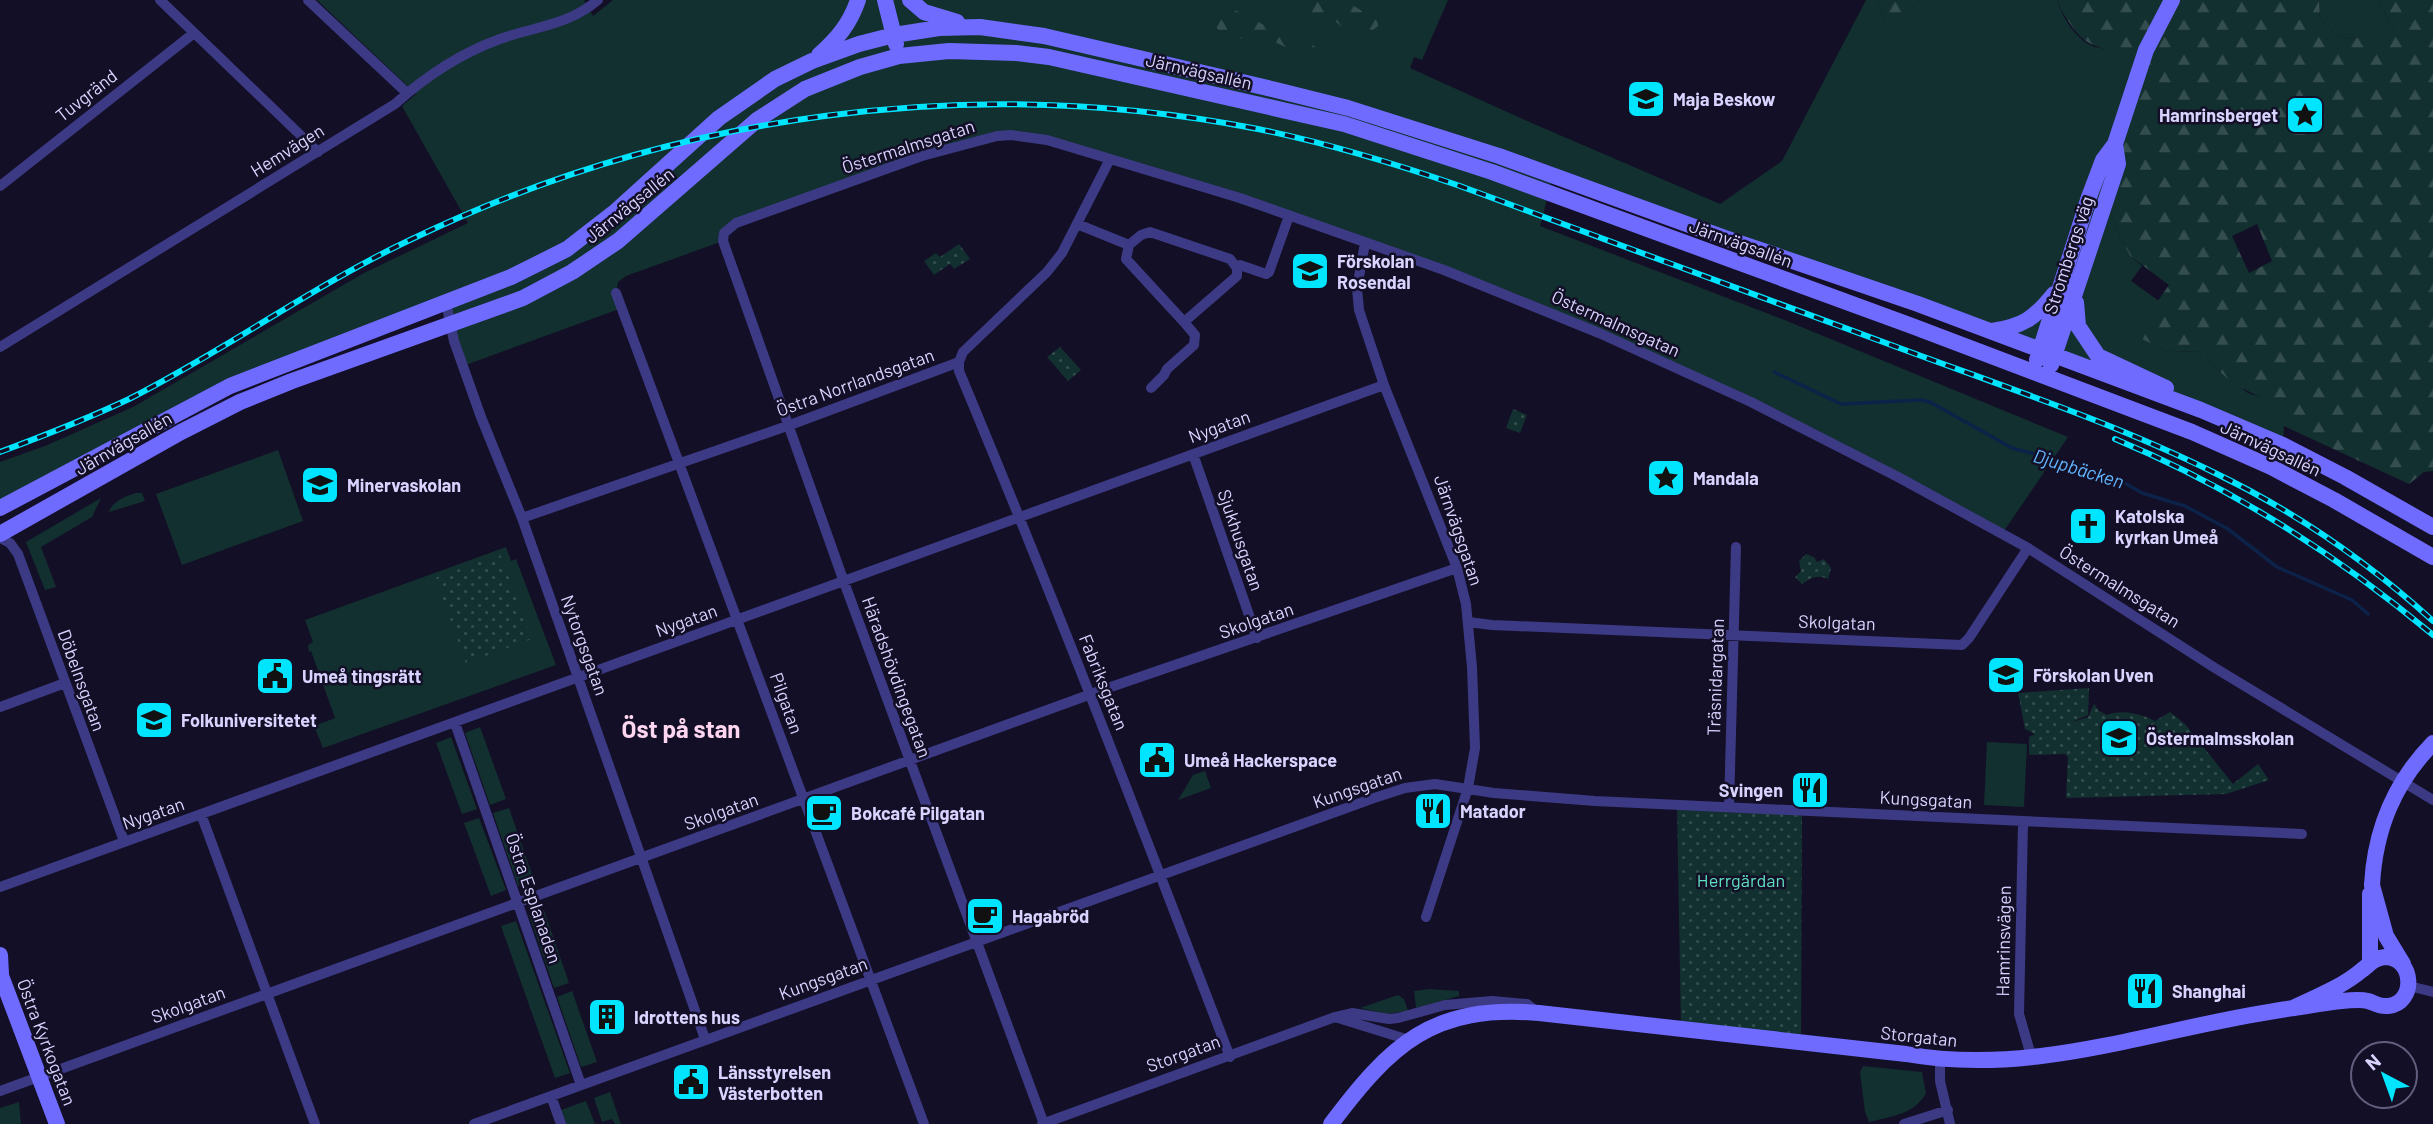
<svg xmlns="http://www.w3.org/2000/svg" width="2433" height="1124" font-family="Barlow,sans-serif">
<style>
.green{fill:#12302f}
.forest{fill:url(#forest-firs);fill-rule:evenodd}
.park{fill:url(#park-dots)}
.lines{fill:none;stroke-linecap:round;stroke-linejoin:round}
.stream{stroke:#0c2248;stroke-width:3.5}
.street{stroke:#3d3a85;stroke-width:10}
.secondary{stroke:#6f6bff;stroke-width:16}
.rail-casing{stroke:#00e5ff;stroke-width:6}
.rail{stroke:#130f26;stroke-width:3.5;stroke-dasharray:10;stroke-linecap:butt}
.secondary-bridge{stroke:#6f6bff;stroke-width:16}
.labels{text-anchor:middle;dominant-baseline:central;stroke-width:5;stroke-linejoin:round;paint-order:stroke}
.street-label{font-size:18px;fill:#d9d4ff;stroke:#130f26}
.poi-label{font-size:18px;font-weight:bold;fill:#d9d4ff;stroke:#130f26;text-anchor:start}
.park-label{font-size:18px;fill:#5fe0c0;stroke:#130f26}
.water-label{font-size:19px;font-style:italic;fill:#62b6ff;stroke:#130f26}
.district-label{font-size:24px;font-weight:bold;fill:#ffd6f0;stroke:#130f26}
</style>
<defs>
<pattern id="forest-firs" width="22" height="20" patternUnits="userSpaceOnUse" patternTransform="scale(1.75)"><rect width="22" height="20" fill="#12302f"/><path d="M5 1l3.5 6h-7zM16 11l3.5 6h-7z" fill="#344d4e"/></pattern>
<pattern id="park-dots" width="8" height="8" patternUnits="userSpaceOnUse" patternTransform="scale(1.75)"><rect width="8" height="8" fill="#12302f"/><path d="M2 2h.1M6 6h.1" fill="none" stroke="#344d4e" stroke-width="1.8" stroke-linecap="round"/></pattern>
</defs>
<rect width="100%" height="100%" fill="#130f26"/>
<!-- green -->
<path class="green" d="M 317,0 L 584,0 L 593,16 L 613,0 L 1448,0 L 1422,60 L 1414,57 L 1410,68 L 1534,124 L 1720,204 L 1782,161 L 1866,0 L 1877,0 L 1883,14 L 1885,25 L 1894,16 L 1903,21 L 1919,0 L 2058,0 C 2060,15 2076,38 2090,45 C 2100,51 2133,49 2146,50 L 2106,199 L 2120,237 L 2130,256 L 2142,266 L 2131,281 L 2159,301 L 2135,335 L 2168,352 L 2202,351 L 2220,372 L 2248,393 L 2266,399 L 2284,426 L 2283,445 L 1553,176 L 1540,226 L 1787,321 L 2068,437 L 2002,534 L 1751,402 L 1492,289 L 1079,149 L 997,136 L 736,223 L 723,241 L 626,276 L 618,282 L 616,293 L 622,308 L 463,366 L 446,303 L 284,365 L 0,508 L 0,462 L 45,446 L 133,407 L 364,273 L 468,223 L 402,106 L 416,94 Z
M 2319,0 L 2379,0 L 2394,31 L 2388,39 L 2364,37 L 2347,39 L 2333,32 L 2320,17 Z
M 278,450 L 303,521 L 182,565 L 156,494 Z
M 136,493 L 142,493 L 145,501 L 109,512 C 112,501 126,496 136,493 Z
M 101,498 L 92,517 L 41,547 L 56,587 L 45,590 L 26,542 Z
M 506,547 L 511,561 L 516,559 L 556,665 L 323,748 L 314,726 L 335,718 L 311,651 L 309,652 L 308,645 L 313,642 L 305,620 Z
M 480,727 L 506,799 L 490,805 L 465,733 Z
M 451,737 L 477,809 L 462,814 L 436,743 Z
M 1987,742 L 2027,744 L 2024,807 L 1984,805 Z
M 1205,771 L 1211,788 L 1178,800 L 1193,775 Z
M 509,808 L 534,880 L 518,886 L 493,813 Z
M 479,818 L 506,890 L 491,896 L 464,823 Z
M 544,910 L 569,983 L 554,988 L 529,915 Z
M 516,921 L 570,1073 L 555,1078 L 501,926 Z
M 1429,989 L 1459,991 L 1459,996 L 1416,1008 L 1414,991 Z
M 572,991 L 597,1062 L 581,1067 L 557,997 Z
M 1398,995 L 1404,999 L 1408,1011 L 1386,1014 L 1360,1008 Z
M 1863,1066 L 1922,1072 L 1926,1093 C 1914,1115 1892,1116 1869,1122 L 1865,1112 L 1860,1072 Z
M 610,1092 L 621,1124 L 615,1124 L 612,1119 L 602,1122 L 594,1098 Z
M 586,1101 L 595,1124 L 566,1124 L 561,1110 Z
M 19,1102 L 21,1124 L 0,1124 L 0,1108 Z"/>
<!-- forest -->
<path class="forest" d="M 1215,0 L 1274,30 L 1307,39 L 1320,52 L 1318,58 L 1287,48 L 1273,41 L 1263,43 L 1221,34 L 1210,18 L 1208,8 Z
M 1278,0 L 1344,0 L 1362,11 L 1373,15 L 1378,21 L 1378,26 L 1362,39 L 1348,32 L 1330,17 L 1301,10 Z
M 1877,0 L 1919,0 L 1903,22 L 1894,16 L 1885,26 L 1883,14 Z
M 2058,0 L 2319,0 L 2320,17 L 2333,32 L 2347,39 L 2364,37 L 2388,38 L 2394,31 L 2379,0 L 2433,0 L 2433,471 L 2424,472 L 2409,484 L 2284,426 L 2266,400 L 2234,384 L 2220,372 L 2202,351 L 2168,352 L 2134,335 L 2169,285 L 2130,256 L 2120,237 L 2106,199 L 2145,50 C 2114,50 2090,54 2071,25 C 2065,16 2060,10 2058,0 ZM 2257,224 L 2272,261 L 2249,273 L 2232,236 Z"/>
<!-- park -->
<path class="park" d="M 959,244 L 970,259 L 954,269 L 950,264 L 934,275 L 924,261 L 936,253 L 940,257 Z
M 1060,347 L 1081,370 L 1068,381 L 1047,357 Z
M 1513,409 L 1527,415 L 1520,433 L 1506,428 Z
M 500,554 L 532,639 L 466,663 L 435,578 Z
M 1806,554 L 1814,557 L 1817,562 L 1824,559 L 1831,568 L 1828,579 C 1816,574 1811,578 1802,584 L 1795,577 L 1801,571 L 1799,561 Z
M 2089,688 L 2088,715 L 2070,723 L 2088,717 L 2094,704 L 2099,711 L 2107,715 C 2122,709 2141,714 2155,721 L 2170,712 L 2185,724 L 2233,784 L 2258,764 L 2269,780 L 2226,794 L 2066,798 L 2068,757 L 2065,754 L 2029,755 L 2029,737 L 2035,734 L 2025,729 L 2018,693 Z
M 1677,805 L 1802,810 L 1801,1042 L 1681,1028 Z"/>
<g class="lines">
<!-- stream -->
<path class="stream" d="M 1774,372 L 1841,404 L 1921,400 L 1930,402 L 2012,448 L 2109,474 L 2142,493 L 2185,506 L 2228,529 L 2277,567 L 2352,600 L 2368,614"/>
<!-- street -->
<path class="street" d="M 160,0 L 318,152
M 308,0 L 407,93
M 0,186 L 194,33
M 1077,224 L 1129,245 L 1126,259 L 1184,322 L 1237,276 L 1237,268 L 1230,259 L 1150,232 L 1141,235 L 1129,245
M 1365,243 L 1357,288 L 1359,310 L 1384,385 L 1457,568 L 1466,604 L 1472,667 L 1475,748 L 1468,788 L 1426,917
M 1237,268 L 1240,265 L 1266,274 L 1269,272 L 1289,216
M 616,293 L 924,1124
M 446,303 L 454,341 L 481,417 L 522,518 L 705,1039
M 0,347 L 395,104 C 426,76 461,53 500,39 C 536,26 567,26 598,0
M 959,362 L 959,371 C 1054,598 1142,827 1230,1057
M 1151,388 L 1164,375 L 1167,369 L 1194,345 L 1195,335 L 1184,322
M 1193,454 L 1257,638
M 522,518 L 790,425 L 959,362 L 963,352 L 1047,272 L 1062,253 L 1110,159
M 0,538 L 10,543 L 18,554 L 124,841
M 1468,622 L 1492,625 L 1962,645 L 1969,638 L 2028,548
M 0,707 L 65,683
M 455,723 L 581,1085
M 1729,807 L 1736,547
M 201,814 L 315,1124
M 2023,823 L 2019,1014 L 2032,1059
M 0,887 L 1384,385
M 2409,986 L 2433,992
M 1335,1017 L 1409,1040
M 1940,1060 L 1940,1081 L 1950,1124
M 0,1091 L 1105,689 L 1457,568
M 551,1096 L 561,1124
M 474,1124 L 1374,798 L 1405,788 L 1435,784 L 1494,793 L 1595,801 L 2302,834
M 1042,1124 L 1335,1017 L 1352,1013 L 1389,1019 L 1398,1018 L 1445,1005 L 1492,1001 L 1527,1004 L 1539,1013
M 1044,1124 L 844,582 L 723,241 L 724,233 L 736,223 L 922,156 L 997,136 L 1011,135 L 1047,140 L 1240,198 L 1444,270 L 1599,333 L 1751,402 L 1898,477 L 2028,548 L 2215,668 L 2433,800
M 1904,1124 L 1948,1110"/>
<!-- secondary -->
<path class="secondary" d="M 885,0 L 896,44
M 910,0 L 924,12 L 957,22
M 819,55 C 837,39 850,24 858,0
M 2076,302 L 2078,326 L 2098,356 L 2166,388
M 1992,331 C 2023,326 2034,319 2054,294
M 2037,360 L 2089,197 L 2103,160 L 2115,144 L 2146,50 L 2172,0
M 2051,365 L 2118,164 L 2115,144
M 0,508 L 230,386 L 511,277 L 567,249 L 616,211 L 719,118 L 775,79 L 812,61 L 859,44 L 894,35 L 939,28 L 980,27 L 1044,36 L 1276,90 L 1348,108 L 1499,156 L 1725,238 L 1918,304 L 2201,410 L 2283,445 L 2345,477 L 2433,527
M 0,534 L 181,432 L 240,402 L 292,381 L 523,298 L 572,272 L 618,241 L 757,120 L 805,89 L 860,67 L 899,56 L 949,51 L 1016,53 L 1049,57 L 1344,124 L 1492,172 L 1912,326 L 2192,432 L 2271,467 L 2334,500 L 2433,557
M 2372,885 L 2386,936 L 2403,964
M 0,955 L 1,974
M 2370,962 L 2370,894
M 0,973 L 57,1124
M 1331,1124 C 1391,1044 1433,1004 1539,1013 L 1906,1054 C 2039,1078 2164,1025 2294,1008 C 2311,1006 2352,997 2368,1001 C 2375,1003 2379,1007 2388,1006 C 2417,1003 2414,957 2385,957 C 2374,958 2370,964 2362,970 C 2342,987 2316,997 2293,1008"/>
<defs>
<path id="rail" d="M 2115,439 C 2231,487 2337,555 2433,635
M 0,452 C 43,436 87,419 129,399 C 226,350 314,285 412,239 C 674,113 973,73 1258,129 C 1327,143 1393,163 1460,186 C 1605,239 1749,293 1894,346 C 2002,386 2112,422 2215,473 C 2294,511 2368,562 2433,621"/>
</defs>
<!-- rail casing -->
<use href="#rail" class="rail-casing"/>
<!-- rail -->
<use href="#rail" class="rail"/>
<!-- secondary-bridge -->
<path class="secondary-bridge" d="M 2372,885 C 2375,829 2394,783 2433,743"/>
</g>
<!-- icons -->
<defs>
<symbol id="school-square" viewBox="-11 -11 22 22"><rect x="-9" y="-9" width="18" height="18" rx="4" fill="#00e5ff" stroke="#130f26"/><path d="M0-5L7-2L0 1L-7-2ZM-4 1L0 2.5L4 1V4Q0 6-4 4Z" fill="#111"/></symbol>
<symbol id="sight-square" viewBox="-11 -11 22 22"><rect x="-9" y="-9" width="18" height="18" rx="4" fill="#00e5ff" stroke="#130f26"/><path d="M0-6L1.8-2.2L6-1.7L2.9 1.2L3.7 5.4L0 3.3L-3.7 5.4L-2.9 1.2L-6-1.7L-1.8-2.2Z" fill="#111"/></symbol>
<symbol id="church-square" viewBox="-11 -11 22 22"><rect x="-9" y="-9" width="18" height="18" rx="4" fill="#00e5ff" stroke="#130f26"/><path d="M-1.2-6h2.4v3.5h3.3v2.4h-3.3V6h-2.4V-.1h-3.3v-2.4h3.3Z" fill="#111"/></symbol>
<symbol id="civic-square" viewBox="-11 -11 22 22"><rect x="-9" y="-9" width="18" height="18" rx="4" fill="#00e5ff" stroke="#130f26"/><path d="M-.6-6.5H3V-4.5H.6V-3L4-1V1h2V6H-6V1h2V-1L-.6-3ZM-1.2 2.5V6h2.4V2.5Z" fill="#111"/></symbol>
<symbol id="restaurant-square" viewBox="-11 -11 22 22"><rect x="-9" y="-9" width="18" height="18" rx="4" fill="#00e5ff" stroke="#130f26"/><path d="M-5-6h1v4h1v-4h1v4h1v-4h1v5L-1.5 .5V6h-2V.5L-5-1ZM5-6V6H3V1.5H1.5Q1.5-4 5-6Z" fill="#111"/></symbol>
<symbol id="cafe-square" viewBox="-11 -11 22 22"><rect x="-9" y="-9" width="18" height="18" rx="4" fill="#00e5ff" stroke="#130f26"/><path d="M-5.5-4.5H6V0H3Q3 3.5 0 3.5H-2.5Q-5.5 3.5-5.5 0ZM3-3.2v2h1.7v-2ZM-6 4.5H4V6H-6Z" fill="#111"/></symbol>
<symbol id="building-square" viewBox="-11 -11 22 22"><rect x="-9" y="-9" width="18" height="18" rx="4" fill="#00e5ff" stroke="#130f26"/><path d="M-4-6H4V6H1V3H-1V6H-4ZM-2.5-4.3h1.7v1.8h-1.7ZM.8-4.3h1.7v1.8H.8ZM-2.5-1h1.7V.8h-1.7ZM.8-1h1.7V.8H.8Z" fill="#111"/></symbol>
</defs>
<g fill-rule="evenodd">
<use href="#school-square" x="1624" y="77" width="44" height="44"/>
<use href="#sight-square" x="2283" y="93" width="44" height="44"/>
<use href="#school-square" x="1288" y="249" width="44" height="44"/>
<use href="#sight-square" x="1644" y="456" width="44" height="44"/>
<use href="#school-square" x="298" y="463" width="44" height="44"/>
<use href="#church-square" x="2066" y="504" width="44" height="44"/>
<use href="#school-square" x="1984" y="653" width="44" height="44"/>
<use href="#civic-square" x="253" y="654" width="44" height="44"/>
<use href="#school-square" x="132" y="698" width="44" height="44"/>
<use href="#school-square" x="2097" y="716" width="44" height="44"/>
<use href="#civic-square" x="1135" y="738" width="44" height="44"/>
<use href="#restaurant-square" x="1788" y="768" width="44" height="44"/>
<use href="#restaurant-square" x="1411" y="789" width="44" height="44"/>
<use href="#cafe-square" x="802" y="791" width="44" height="44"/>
<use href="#cafe-square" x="963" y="894" width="44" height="44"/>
<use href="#restaurant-square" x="2123" y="969" width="44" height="44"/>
<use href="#building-square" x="585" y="995" width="44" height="44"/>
<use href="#civic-square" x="669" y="1060" width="44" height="44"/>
</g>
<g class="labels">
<!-- street labels -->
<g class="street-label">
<text transform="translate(1199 71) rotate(13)">Järnvägsallén</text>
<text transform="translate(86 95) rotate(-38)">Tuvgränd</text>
<text transform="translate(908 146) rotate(-18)">Östermalmsgatan</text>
<text transform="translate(287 150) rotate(-32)">Hemvägen</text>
<text transform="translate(629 205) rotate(-39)">Järnvägsallén</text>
<text transform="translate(1741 243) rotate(20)">Järnvägsallén</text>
<text transform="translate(2068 255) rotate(-72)">Strombergs väg</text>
<text transform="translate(1616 323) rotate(24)">Östermalmsgatan</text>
<text transform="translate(855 382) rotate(-20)">Östra Norrlandsgatan</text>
<text transform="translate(1219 426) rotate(-20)">Nygatan</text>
<text transform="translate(123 443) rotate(-30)">Järnvägsallén</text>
<text transform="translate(2271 448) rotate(25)">Järnvägsallén</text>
<text transform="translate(1459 530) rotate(71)">Järnvägsgatan</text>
<text transform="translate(1241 540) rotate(71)">Sjukhusgatan</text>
<text transform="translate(2120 586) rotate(32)">Östermalmsgatan</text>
<text transform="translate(686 620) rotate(-20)">Nygatan</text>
<text transform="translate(1256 620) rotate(-19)">Skolgatan</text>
<text transform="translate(1837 622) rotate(2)">Skolgatan</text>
<text transform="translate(585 645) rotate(70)">Nytorgsgatan</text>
<text transform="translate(897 677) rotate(70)">Häradshövdingegatan</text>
<text transform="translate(1715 677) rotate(-88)">Träsnidargatan</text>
<text transform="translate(82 680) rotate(70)">Döbelnsgatan</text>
<text transform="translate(1104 682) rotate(68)">Fabriksgatan</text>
<text transform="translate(787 703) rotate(70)">Pilgatan</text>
<text transform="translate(1357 787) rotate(-19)">Kungsgatan</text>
<text transform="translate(1926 799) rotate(3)">Kungsgatan</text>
<text transform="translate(721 811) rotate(-20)">Skolgatan</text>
<text transform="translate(153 813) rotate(-19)">Nygatan</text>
<text transform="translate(534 898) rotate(71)">Östra Esplanaden</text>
<text transform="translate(2003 941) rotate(-89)">Hamrinsvägen</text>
<text transform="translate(823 978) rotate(-20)">Kungsgatan</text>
<text transform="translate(188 1004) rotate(-20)">Skolgatan</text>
<text transform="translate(1919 1036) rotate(6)">Storgatan</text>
<text transform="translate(47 1042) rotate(69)">Östra Kyrkogatan</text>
<text transform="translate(1183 1053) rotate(-20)">Storgatan</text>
</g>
<!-- poi labels -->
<g class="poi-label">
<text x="1673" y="99">Maja Beskow</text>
<text x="2278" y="115" text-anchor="end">Hamrinsberget</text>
<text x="1337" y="261">Förskolan<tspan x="1337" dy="21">Rosendal</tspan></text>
<text x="1693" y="478">Mandala</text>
<text x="347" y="485">Minervaskolan</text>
<text x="2115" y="516">Katolska<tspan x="2115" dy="21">kyrkan Umeå</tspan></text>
<text x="2033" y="675">Förskolan Uven</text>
<text x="302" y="676">Umeå tingsrätt</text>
<text x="181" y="720">Folkuniversitetet</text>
<text x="2146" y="738">Östermalmsskolan</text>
<text x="1184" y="760">Umeå Hackerspace</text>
<text x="1783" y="790" text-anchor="end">Svingen</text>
<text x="1460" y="811">Matador</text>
<text x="851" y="813">Bokcafé Pilgatan</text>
<text x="1012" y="916">Hagabröd</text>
<text x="2172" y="991">Shanghai</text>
<text x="634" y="1017">Idrottens hus</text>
<text x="718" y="1072">Länsstyrelsen<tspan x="718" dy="21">Västerbotten</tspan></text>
</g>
<!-- park labels -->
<g class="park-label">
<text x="1741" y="880">Herrgärdan</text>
</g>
<!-- water labels -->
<g class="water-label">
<text transform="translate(2079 468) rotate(17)">Djupbäcken</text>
</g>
<!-- district labels -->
<g class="district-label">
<text x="681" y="728">Öst på stan</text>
</g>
</g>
<!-- north arrow -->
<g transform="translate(2384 1075) rotate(319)"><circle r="33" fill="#130f26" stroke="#625e7d" stroke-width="2"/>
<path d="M0-5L12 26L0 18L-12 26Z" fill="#00e5ff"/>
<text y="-10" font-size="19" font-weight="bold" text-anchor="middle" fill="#d9d4ff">N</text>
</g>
</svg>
